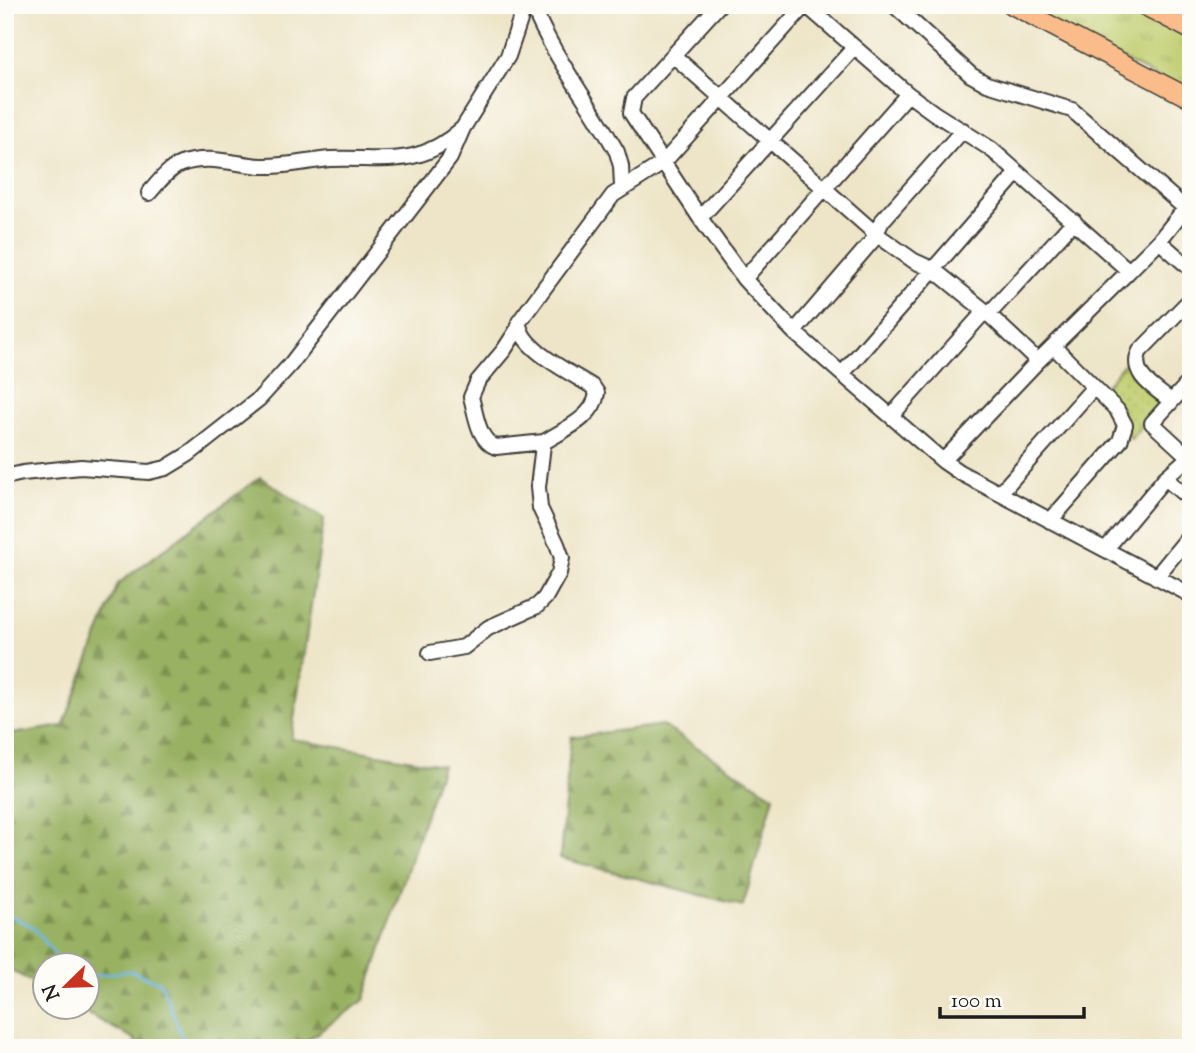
<svg xmlns="http://www.w3.org/2000/svg" width="1196" height="1053" font-family="'Sorts Mill Goudy',serif">
<style>
.grass{fill:url(#grass-tufts);stroke:#6e7546;stroke-width:2}
.forest{fill:url(#forest-firs);stroke:#5a663f;stroke-width:2}
.park{fill:url(#park-dots);stroke:#6e7546;stroke-width:2}
.lines{fill:none;stroke-linecap:round;stroke-linejoin:round}
.stream{stroke:#6dbae7;stroke-width:2.5}
.minor-casing{stroke:#3c3a36;stroke-width:18}
.major-casing{stroke:#3c3a36;stroke-width:21}
.minor{stroke:#fff;stroke-width:14}
.major{stroke:#f9bc8a;stroke-width:18}
</style>
<defs>
<pattern id="grass-tufts" width="24" height="20" patternUnits="userSpaceOnUse" patternTransform="scale(1.75)"><rect width="24" height="20" fill="#c1ce70"/><path d="M3 7l-1-3M5 7V3M7 7l1-3M15 17l-1-3M17 17v-4M19 17l1-3" fill="none" stroke="#a5b060"/></pattern>
<pattern id="forest-firs" width="22" height="20" patternUnits="userSpaceOnUse" patternTransform="scale(1.75)"><rect width="22" height="20" fill="#98b162"/><path d="M5 1l3.5 6h-7zM16 11l3.5 6h-7z" fill="#7b8f50"/></pattern>
<pattern id="park-dots" width="8" height="8" patternUnits="userSpaceOnUse" patternTransform="scale(1.75)"><rect width="8" height="8" fill="#c1ce70"/><path d="M2 2h.1M6 6h.1" fill="none" stroke="#a5b060" stroke-width="1.8" stroke-linecap="round"/></pattern>
</defs>
<rect width="100%" height="100%" fill="#fdfcf7"/>
<filter id="ink" filterUnits="userSpaceOnUse"><feTurbulence type="fractalNoise" baseFrequency=".0143" numOctaves="2"/><feDisplacementMap in="SourceGraphic" scale="14" xChannelSelector="R" yChannelSelector="G"/><feConvolveMatrix kernelMatrix="1 2 1 2 8 2 1 2 1" color-interpolation-filters="sRGB"/></filter>
<filter id="wash" filterUnits="userSpaceOnUse"><feTurbulence type="fractalNoise" baseFrequency=".00686" numOctaves="4" result="noise"/><feDisplacementMap in="SourceGraphic" scale="28" xChannelSelector="R" yChannelSelector="G"/><feGaussianBlur stdDeviation="1.57" result="paint"/><feColorMatrix in="noise" values="0 0 0 0 0 0 0 0 0 0 0 0 0 0 0 0 0 1.4 0 .05"/><feComposite in="paint" operator="in"/></filter>
<g filter="url(#wash)">
<rect width="100%" height="100%" fill="#eee5c8"/>
<!-- grass -->
<path class="grass" d="M 1018,5 L 1129,5 L 1191,39 L 1191,95 Z"/>
<!-- forest -->
<path class="forest" d="M 260,477 L 324,519 L 291,739 L 442,765 L 364,1000 L 296,1048 L 134,1048 L 136,1040 L 77,1008 L 88,1007 L 88,965 L 46,965 L 45,989 L 5,967 L 5,735 L 63,726 L 118,584 Z
M 662,725 L 774,796 L 743,906 L 560,858 L 571,737 Z"/>
<!-- park -->
<path class="park" d="M 1126,361 L 1133,376 L 1160,402 L 1131,439 L 1102,390 Z"/>
<g class="lines">
<!-- stream -->
<path class="stream" d="M 5,914 L 32,926 L 63,965
M 88,976 L 131,971 L 161,983 L 186,1048"/>
</g>
</g>
<g filter="url(#ink)">
<g class="lines">
<defs>
<path id="minor" d="M 532,5 C 554,58 589,102 617,152 L 621,166 L 622,187
M 719,5 L 634,98 L 631,113 L 700,218 L 744,279 L 794,332 L 842,374 L 943,461 L 959,472 L 1191,595
M 806,5 L 908,94 L 934,113 L 991,149 L 1129,271 L 1159,241 L 1191,201
M 894,5 L 971,75 L 987,84 L 1072,110 L 1185,208
M 674,56 L 876,234 L 914,261 L 934,270 L 985,311 L 1038,361
M 149,193 C 158,183 168,169 181,164 C 208,154 233,164 261,166 C 284,167 307,161 330,159 C 385,157 417,169 462,129
M 700,218 L 854,48
M 1159,241 L 1191,269
M 744,279 L 908,94
M 988,315 L 1074,221
M 519,327 L 504,350 L 478,381 L 471,397 C 476,414 478,441 496,447 L 544,442
M 794,332 L 873,240 L 882,221 L 963,130
M 842,374 L 1017,173
M 1191,380 L 1152,423 L 1191,459
M 1171,401 C 1156,389 1128,374 1140,351 L 1191,299
M 892,415 L 985,311
M 943,461 L 1038,361 L 1129,271
M 5,477 L 23,473 L 81,467 L 149,472 L 166,468 L 189,454 L 259,399 L 290,365 L 450,158 L 463,128 L 508,56 L 525,5
M 1165,478 L 1191,500
M 1000,493 L 1094,387
M 1050,521 L 1120,441 L 1125,425 L 1117,410 L 1053,346
M 1106,549 L 1165,478 L 1188,458
M 1156,577 L 1191,534
M 430,653 L 464,647 L 488,628 L 537,606 L 545,598 L 559,573 L 562,558 L 557,544 L 540,508 L 538,487 L 543,445 L 544,442 C 563,430 594,418 597,393 L 593,387 C 572,373 519,349 519,322 L 613,195 L 663,163 L 805,5"/>
<path id="major" d="M 1012,5 L 1191,99
M 1143,5 L 1191,30"/>
</defs>
<!-- minor casing -->
<use href="#minor" class="minor-casing"/>
<!-- major casing -->
<use href="#major" class="major-casing"/>
<!-- minor -->
<use href="#minor" class="minor"/>
<!-- major -->
<use href="#major" class="major"/>
</g>
</g>
<!-- margin -->
<rect width="1196" height="1053" fill="none" stroke="#fdfcf7" stroke-width="28"/>
<!-- north arrow -->
<g transform="translate(66 986) rotate(247)"><circle r="33" fill="#fdfcf7" stroke="#a3a29f" stroke-width="2"/>
<path d="M0-5L12 26L0 18L-12 26Z" fill="#c8321e"/>
<text y="-10" font-size="19" font-weight="bold" text-anchor="middle" fill="#1c1c1c">N</text>
</g>
<!-- scale -->
<path d="M940 1007v10h144v-10" fill="none" stroke="#1c1c1c" stroke-width="3.5"/>
<text x="951" y="1007" font-size="21" fill="#1c1c1c" stroke="#fdfcf7" stroke-width="5" paint-order="stroke">100 m</text>
</svg>
